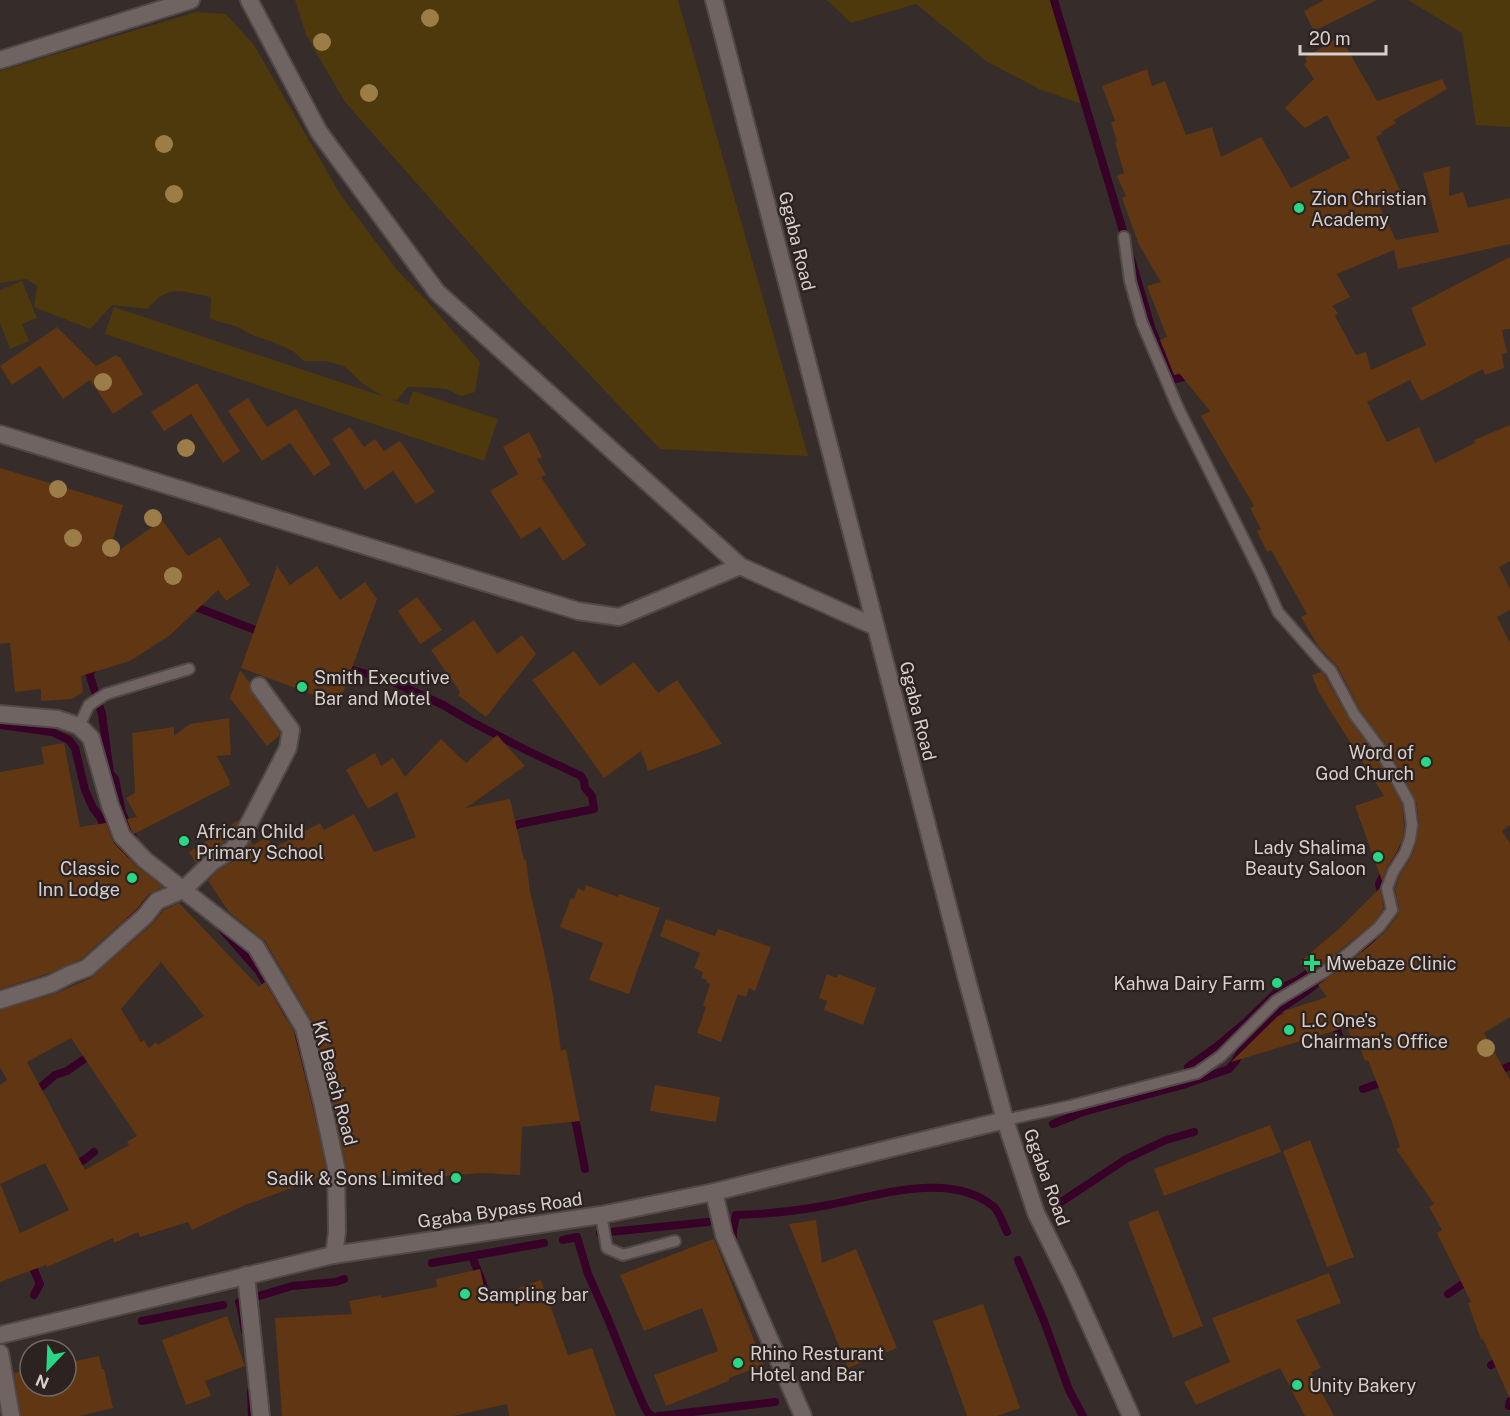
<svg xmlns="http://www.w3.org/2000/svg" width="1510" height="1416" font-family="'Public Sans',sans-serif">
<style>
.green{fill:#4d390c}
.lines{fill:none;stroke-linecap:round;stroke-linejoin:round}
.stream{stroke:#380128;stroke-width:8}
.building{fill:#603613;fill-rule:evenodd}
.service-casing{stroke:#514947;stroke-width:14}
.minor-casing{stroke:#514947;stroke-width:20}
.tertiary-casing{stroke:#514947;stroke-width:20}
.service{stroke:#706462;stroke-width:10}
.minor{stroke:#706462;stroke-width:16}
.tertiary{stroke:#706462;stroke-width:16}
.tree{fill:#9c7d48}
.poi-dot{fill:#29d885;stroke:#2c2220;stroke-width:2}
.labels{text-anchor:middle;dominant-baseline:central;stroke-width:4.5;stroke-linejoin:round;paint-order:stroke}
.poi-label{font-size:18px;fill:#d7d0cf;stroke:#2c2220;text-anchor:start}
.street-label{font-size:18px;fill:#d7d0cf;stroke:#2c2220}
</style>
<rect width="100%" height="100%" fill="#362c2a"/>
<!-- green -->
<path class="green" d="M 295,0 L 678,0 L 808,456 L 660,449 L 522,303 L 345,102 L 306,35 Z
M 827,0 L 1053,0 L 1082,104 L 1039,89 L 986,61 L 916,4 L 851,23 Z
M 1408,0 L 1510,0 L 1510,127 L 1476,125 L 1462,33 Z
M 196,12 L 226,14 L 254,45 L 340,194 L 397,270 L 426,300 L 480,362 L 475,392 L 461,396 L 447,389 L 418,387 L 408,387 L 397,400 L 390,399 L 408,405 L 413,391 L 498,419 L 484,461 L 105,334 L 114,307 L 382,396 L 363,384 L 344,366 L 326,361 L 304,361 L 293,351 L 270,341 L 252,335 L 238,327 L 210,319 L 211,297 C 183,292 168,283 148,309 L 112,305 L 90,329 L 34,307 L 37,286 L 26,279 L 0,283 L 0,71 Z
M 22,281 L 37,318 L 22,324 L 29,341 L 10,349 L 0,323 L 0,290 Z"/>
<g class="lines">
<!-- stream -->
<path class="stream" d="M 1054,0 L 1126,241
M 1131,259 L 1152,330 L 1173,380 L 1187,376 L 1192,372
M 188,604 L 263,633
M 92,667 L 93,669 L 89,673 L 102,714 L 110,773 L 115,779 L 122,813 L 136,844
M 341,667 L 389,680 L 443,705 L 472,722 L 526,750 L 581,776 L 584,781 L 585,788 L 592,796 L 594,809 L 519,824 L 509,828 L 511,831
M 0,725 L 52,732 L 69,740 L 75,748 L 85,790 L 93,808 L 100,817 L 106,830 L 125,856
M 1390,759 L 1410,786 L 1416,811 L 1416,823 L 1421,827 L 1428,824
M 1379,906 L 1382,896 L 1379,884 L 1391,858 L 1398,854 L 1403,847
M 129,915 L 133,911 L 141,907 L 157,891 L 148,883
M 222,929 L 258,970 L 276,1000 L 283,1016
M 1356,950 L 1373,942
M 1335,1021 L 1340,1041
M 294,1038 C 305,1065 311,1093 318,1121
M 1188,1067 L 1216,1047 L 1246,1022 L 1281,988 L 1298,980 L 1317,967
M 1496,1072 L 1510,1066
M 1363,1089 L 1386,1081
M 34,1094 L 34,1093 L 55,1075 L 67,1071 L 93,1053
M 574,1113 L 585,1169
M 1053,1124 L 1083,1112 L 1183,1085 L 1229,1069 L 1235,1062 L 1243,1047 L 1280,1009 L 1307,991 L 1328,974
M 73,1166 L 84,1160 L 94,1152
M 1058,1204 L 1126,1159 L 1166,1140 L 1194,1132
M 600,1233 L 708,1222
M 563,1240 L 577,1237 L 588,1274 L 608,1319 L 631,1376 L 644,1406 L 648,1413 L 652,1416
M 733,1243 L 733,1231 L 736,1215 C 767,1214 798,1211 828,1205 C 877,1196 951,1170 994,1207 C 1000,1213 1003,1224 1007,1232
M 472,1256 L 492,1308
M 1018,1260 L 1044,1321 L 1069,1390 L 1083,1416
M 30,1261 L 40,1284 L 34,1295
M 432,1263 L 544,1243
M 1448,1294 L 1470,1279
M 142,1321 L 223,1305
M 245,1331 C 243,1323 242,1308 239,1302 L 292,1286 L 336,1282 L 344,1279
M 1491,1365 L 1510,1356
M 251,1391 L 252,1416
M 1509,1406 L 1510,1401
M 659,1416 L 775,1402"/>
</g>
<!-- building -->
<path class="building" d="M 1324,0 L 1377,0 L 1314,31 L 1304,11 Z
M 1340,36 L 1377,101 L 1442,79 L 1447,89 L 1394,120 L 1396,123 L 1381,132 L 1382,134 L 1376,137 L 1402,195 L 1380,201 L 1381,205 L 1379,205 L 1396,240 L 1439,232 L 1423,173 L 1450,166 L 1449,196 L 1463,192 L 1468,208 L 1510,198 L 1510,244 L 1398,269 L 1394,250 L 1337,274 L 1350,297 L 1332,306 L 1338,313 L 1335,316 L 1356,355 L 1366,352 L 1371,370 L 1426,345 L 1411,308 L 1510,257 L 1510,329 L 1502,330 L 1507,353 L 1502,354 L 1504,368 L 1485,375 L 1483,369 L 1421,401 L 1410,380 L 1367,402 L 1387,442 L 1419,427 L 1435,463 L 1475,443 L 1474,440 L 1510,425 L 1510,561 L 1499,567 L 1510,589 L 1510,610 L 1497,617 L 1510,643 L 1510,825 L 1502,831 L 1510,843 L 1510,1017 L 1484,1033 L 1510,1080 L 1510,1399 L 1483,1339 L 1481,1340 L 1468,1303 L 1471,1302 L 1437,1233 L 1442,1230 L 1429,1207 L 1434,1204 L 1396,1149 L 1400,1147 L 1392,1122 L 1368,1060 L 1365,1061 L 1357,1040 L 1353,1042 L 1347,1027 L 1231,1062 L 1278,1016 L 1284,1014 L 1284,1011 L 1327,997 L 1318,985 L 1355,958 L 1384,933 L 1398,915 L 1399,908 L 1395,889 L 1400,875 L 1412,856 L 1417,840 L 1419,824 L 1416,801 L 1384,742 L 1360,710 L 1338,667 L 1318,646 L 1301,617 L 1307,614 L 1271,550 L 1267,552 L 1257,531 L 1261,529 L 1250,508 L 1254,506 L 1201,416 L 1210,411 L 1179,373 L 1174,375 L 1160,340 L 1167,337 L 1147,286 L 1161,282 L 1139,245 L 1122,198 L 1126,196 L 1117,176 L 1124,173 L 1115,142 L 1117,142 L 1111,122 L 1115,121 L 1102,86 L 1147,69 L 1152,86 L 1165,81 L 1186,135 L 1212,127 L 1221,157 L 1261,137 L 1291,188 L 1350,158 L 1327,115 L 1305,128 L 1285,108 L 1314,79 L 1304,64 L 1307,62 L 1305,58 Z
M 57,327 L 96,366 L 116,355 L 118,357 L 120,357 L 143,394 L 113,414 L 90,380 L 63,399 L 40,366 L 12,385 L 0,366 Z
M 197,383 L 240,451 L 223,463 L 191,414 L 164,431 L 151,412 Z
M 248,398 L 267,427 L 296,409 L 331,464 L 314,476 L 290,443 L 262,461 L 228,411 Z
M 350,427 L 364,447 L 375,439 L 384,451 L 400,441 L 435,492 L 416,504 L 393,471 L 365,490 L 332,439 Z
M 529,432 L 542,457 L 537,459 L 546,475 L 541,477 L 586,545 L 563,561 L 540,527 L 521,539 L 490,491 L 518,474 L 503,447 Z
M 0,468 L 123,505 L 107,559 L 162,520 L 188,556 L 220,537 L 250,585 L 226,601 L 218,590 L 169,636 L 130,661 L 81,676 L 83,692 L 72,699 L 41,701 L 41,689 L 15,692 L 10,643 L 0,644 Z
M 277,566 L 290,585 L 317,566 L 340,600 L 365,582 L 377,599 L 339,704 L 241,668 Z
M 417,597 L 442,630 L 420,644 L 398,611 Z
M 474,620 L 497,654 L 522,635 L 536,654 L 486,717 L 458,695 L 460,692 L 431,650 Z
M 574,651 L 600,686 L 634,662 L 658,693 L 677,680 L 722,744 L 648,771 L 641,751 L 604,778 L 571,732 L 532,680 Z
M 240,670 L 249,682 L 249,688 L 251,692 L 280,733 L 279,736 L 267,746 L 230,698 Z
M 1322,672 L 1325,676 L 1348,718 L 1372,750 L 1402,804 L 1404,825 L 1403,837 L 1398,850 L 1387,868 L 1382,881 L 1355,806 L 1384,796 L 1318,691 L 1312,675 Z
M 229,718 L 231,755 L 217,756 L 230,782 L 229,783 L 230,785 L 134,834 L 131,830 L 127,819 L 137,817 L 126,798 L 135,793 L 132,733 L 174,727 L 174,736 L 190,724 Z
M 497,735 L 525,766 L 466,808 L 510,799 L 524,860 L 526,860 L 530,891 L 544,951 L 553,995 L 561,1051 L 566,1049 L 580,1121 L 522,1127 L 520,1175 L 482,1173 L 422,1178 L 422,1168 L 347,1186 L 346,1165 L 333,1104 L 313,1023 L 265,941 L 229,912 L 208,881 L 218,870 L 239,858 L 251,841 L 253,845 L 267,837 L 274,848 L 320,823 L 324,830 L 354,814 L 374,852 L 416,837 L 397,792 L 368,809 L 346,770 L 375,753 L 381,766 L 393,758 L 405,777 L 441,739 L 466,763 Z
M 64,743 L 80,827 L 106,823 L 114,843 L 137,867 L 163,887 L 149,894 L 137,909 L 81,959 L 47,974 L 0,989 L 0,772 L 44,764 L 41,747 Z
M 240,819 L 226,841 L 206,853 L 196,863 L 189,852 Z
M 586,885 L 618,897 L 619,894 L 660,908 L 629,994 L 589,980 L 603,943 L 560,927 L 571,898 L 574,899 L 578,888 L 584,891 Z
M 1380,888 L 1384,908 L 1374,922 L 1345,946 L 1320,966 L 1308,973 L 1300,962 L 1341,927 Z
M 179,903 L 259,987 L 265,982 L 294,1032 L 313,1108 L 326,1168 L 326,1175 L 243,1206 L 192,1230 L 188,1222 L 140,1237 L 138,1232 L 114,1243 L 113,1238 L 47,1267 L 46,1265 L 0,1282 L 0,1186 L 1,1185 L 20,1233 L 69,1210 L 45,1163 L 0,1184 L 0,1085 L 7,1080 L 0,1067 L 0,1010 L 54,994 L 91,978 L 152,924 L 164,910 ZM 161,962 L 204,1016 L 158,1045 L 156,1042 L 149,1048 L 144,1040 L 141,1042 L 121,1009 ZM 71,1038 L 137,1136 L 127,1142 L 129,1145 L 85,1170 L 27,1062 Z
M 666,919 L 715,936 L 718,929 L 771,947 L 755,991 L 749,988 L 746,997 L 738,994 L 721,1042 L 697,1033 L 706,1007 L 703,1006 L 710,984 L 706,982 L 707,980 L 701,978 L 703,972 L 694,968 L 700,953 L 660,936 Z
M 827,974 L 837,978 L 838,974 L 876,988 L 863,1025 L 824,1010 L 827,1001 L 819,998 Z
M 655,1085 L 720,1097 L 716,1122 L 650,1111 Z
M 1270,1125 L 1281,1152 L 1164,1196 L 1154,1169 Z
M 1310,1140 L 1354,1257 L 1327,1267 L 1283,1151 Z
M 1158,1210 L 1203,1326 L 1173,1338 L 1128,1222 Z
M 816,1220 L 822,1263 L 856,1249 L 897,1348 L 848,1368 L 789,1224 Z
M 714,1239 L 764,1365 L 729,1378 L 729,1381 L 666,1406 L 654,1375 L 718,1351 L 702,1308 L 644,1331 L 620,1275 L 705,1242 Z
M 480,1269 L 487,1299 L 541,1280 L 568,1355 L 592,1348 L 616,1416 L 509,1416 L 507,1404 L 453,1416 L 282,1416 L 275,1318 L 352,1314 L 349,1301 L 381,1295 L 381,1298 L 437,1287 L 436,1279 Z
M 1329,1273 L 1341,1303 L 1296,1320 L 1321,1368 L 1311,1372 L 1334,1416 L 1305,1416 L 1280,1368 L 1196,1405 L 1184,1382 L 1230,1362 L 1212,1318 Z
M 983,1304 L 1020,1408 L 997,1416 L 967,1416 L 933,1321 Z
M 227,1316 L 245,1366 L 205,1381 L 211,1396 L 186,1405 L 162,1340 Z
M 99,1356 L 102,1369 L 104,1369 L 113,1408 L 79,1416 L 21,1416 L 14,1373 L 30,1370 L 30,1386 L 66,1386 L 66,1363 Z"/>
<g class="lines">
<defs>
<path id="service" d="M 79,726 L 89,705 L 106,694 L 189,669
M 1005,1120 L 1070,1106 L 1197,1073 L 1221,1056 L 1276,1001 L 1324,972 L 1350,952 L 1379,927 L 1392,910 L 1387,888 L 1393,872 L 1405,853 L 1410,839 L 1412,825 L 1409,802 L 1378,746 L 1354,714 L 1331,671 L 1321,661 L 1278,612 L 1261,574 L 1178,408 L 1142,323 L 1130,281 L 1124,237
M 601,1215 L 607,1248 L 623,1255 L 675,1241"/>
<path id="minor" d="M 249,0 L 319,132 L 437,292 L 740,566 L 876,627
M 714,0 L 966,976 L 1005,1120
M 0,60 L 191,0
M 0,434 L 578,611 L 619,617 L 740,566
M 0,714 L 58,719 L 79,726 L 91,738 L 110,805 L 122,836 L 145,860 L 256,947 L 304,1028 L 323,1106 L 336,1167 L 337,1232 L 335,1248 L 333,1255
M 0,1000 L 51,984 L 71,974 L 87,968 L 145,916 L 157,901 L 183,890 L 212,862 L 233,849 L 244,833 L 288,748 L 291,730 L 259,686
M 714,1192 L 724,1235 L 803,1416
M 246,1275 L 261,1416
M 0,1353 L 11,1416"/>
<path id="tertiary" d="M 0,1335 L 333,1255 L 601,1215 L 714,1192 L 1005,1120 L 1036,1213 L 1071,1283 L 1131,1416"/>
</defs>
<!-- service casing -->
<use href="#service" class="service-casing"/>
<!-- minor casing -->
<use href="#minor" class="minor-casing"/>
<!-- tertiary casing -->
<use href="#tertiary" class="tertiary-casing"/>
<!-- service -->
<use href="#service" class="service"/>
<!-- minor -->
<use href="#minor" class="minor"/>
<!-- tertiary -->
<use href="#tertiary" class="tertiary"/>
</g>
<!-- trees -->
<g class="tree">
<circle cx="430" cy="18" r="9"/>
<circle cx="322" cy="42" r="9"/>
<circle cx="369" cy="93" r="9"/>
<circle cx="164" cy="144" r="9"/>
<circle cx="174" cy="194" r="9"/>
<circle cx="103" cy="382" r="9"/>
<circle cx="186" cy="448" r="9"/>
<circle cx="58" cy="489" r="9"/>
<circle cx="153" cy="518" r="9"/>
<circle cx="73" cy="538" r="9"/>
<circle cx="111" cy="548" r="9"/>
<circle cx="173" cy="576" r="9"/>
<circle cx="1486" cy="1048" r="9"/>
</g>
<!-- markers -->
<g class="poi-dot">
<circle cx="1299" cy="208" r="6"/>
<circle cx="302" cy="687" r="6"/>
<circle cx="1426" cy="762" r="6"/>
<circle cx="184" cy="841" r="6"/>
<circle cx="1378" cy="857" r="6"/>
<circle cx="132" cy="878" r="6"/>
<path d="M1309 954h6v6h6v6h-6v6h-6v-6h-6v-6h6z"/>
<circle cx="1277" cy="983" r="6"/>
<circle cx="1289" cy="1030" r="6"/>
<circle cx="456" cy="1178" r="6"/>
<circle cx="465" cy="1294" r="6"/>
<circle cx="738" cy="1363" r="6"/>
<circle cx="1297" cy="1385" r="6"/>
</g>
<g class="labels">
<!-- poi labels -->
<g class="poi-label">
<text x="1311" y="198">Zion Christian<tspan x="1311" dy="21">Academy</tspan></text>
<text x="314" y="677">Smith Executive<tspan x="314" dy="21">Bar and Motel</tspan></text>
<text x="1414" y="752" text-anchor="end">Word of<tspan x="1414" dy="21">God Church</tspan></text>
<text x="196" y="831">African Child<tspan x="196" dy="21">Primary School</tspan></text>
<text x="1366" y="847" text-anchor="end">Lady Shalima<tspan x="1366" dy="21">Beauty Saloon</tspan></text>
<text x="120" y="868" text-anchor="end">Classic<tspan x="120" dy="21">Inn Lodge</tspan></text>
<text x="1326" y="963">Mwebaze Clinic</text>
<text x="1265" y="983" text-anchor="end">Kahwa Dairy Farm</text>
<text x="1301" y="1020">L.C One's<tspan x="1301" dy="21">Chairman's Office</tspan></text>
<text x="444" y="1178" text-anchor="end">Sadik &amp; Sons Limited</text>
<text x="477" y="1294">Sampling bar</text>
<text x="750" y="1353">Rhino Resturant<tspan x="750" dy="21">Hotel and Bar</tspan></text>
<text x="1309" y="1385">Unity Bakery</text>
</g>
<!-- street labels -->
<g class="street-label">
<text transform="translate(797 241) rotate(76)">Ggaba Road</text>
<text transform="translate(918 711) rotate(76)">Ggaba Road</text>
<text transform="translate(335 1083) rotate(75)">KK Beach Road</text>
<text transform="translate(1047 1177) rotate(70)">Ggaba Road</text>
<text transform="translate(500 1210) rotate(-8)">Ggaba Bypass Road</text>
</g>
</g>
<!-- north arrow -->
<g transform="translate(48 1368) rotate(203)"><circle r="28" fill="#2c2220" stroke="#706866" stroke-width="1.5"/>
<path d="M0-4.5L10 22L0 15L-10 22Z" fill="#29d885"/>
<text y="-9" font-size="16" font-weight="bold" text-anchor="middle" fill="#d7d0cf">N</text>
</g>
<!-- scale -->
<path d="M1300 45v9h86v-9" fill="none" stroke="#d7d0cf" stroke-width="3"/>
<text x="1309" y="45" font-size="18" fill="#d7d0cf" stroke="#2c2220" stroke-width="4.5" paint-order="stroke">20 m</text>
</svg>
